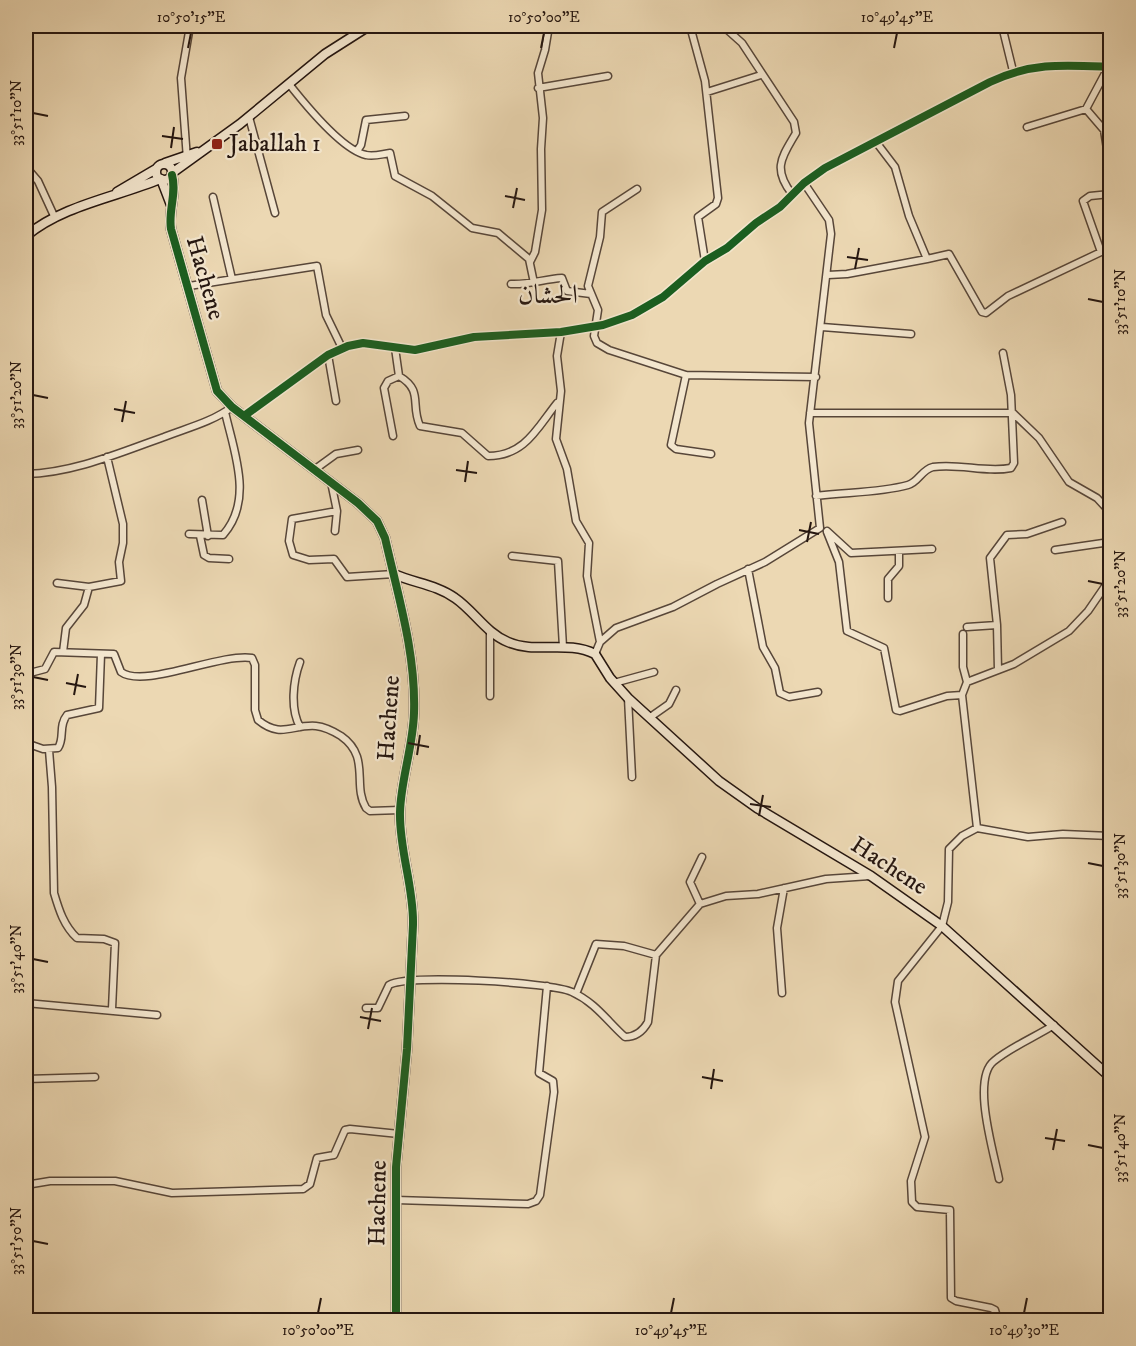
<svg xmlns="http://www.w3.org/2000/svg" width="1136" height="1346" font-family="'IM FELL DW Pica',Amiri,serif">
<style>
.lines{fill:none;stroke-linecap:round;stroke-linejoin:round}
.street-casing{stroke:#574639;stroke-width:9}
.secondary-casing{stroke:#251610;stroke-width:11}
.street{stroke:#f3e6ce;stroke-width:6}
.secondary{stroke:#f3e6ce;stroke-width:8}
.cycleway-casing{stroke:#f3e6ce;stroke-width:11}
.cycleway{stroke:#1b5e20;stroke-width:8}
.ticks{fill:none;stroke:#251610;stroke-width:2}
.poi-dot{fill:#8f2418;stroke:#f3e6ce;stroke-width:2}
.labels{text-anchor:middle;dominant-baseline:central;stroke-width:4.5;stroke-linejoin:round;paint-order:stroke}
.poi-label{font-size:24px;fill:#251610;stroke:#f3e6ce;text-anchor:start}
.street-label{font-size:24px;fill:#251610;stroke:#f3e6ce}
.quarter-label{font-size:27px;fill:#251610;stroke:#f3e6ce}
.neatline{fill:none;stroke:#251610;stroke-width:2}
.ticks-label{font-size:15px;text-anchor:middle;fill:#251610}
</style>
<rect width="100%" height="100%" fill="#ecd8b3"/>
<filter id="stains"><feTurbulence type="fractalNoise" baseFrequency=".00333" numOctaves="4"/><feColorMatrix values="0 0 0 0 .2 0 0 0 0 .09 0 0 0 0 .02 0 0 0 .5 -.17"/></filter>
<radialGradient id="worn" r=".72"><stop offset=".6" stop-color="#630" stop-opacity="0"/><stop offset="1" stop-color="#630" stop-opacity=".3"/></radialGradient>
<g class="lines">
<defs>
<path id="street" d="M 690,26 L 705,81 L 718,198 L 716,204 L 698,217 L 705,261
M 723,26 L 742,43 L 794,122 L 796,133 C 782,157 772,168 792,194
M 1002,26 L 1013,71
M 1110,64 L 1086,109 L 1104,130 L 1110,168
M 289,84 C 304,103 342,150 366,155 C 374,157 382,154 390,153 L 395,176 L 432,196 L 472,228 L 498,233 L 529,259 L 534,283
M 538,88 L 608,76
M 707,92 L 761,75
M 249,117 L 275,213
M 1027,127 L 1086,109
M 876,142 L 895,167 L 909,216 L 927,259 L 949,254 L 982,312 L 986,313 L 1008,296 L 1101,252 L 1083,201 L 1090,196 L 1110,194
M 357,151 L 361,145 L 366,120 L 405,116
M 187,159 L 181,78 L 190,26
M 26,167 L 38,181 L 55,218
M 637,189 L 602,212 L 600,237 L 588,286 L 598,310 L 594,336 L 597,343 L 609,350 L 686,375 L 816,377
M 213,197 L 232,279
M 530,262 L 535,252 L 542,210 L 541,149 L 543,118 L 538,73 L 545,50 L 549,26
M 828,275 L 847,274 L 927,259
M 511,284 C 529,285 544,279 562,278 L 567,291 L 591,294
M 189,286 L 317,266 L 326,315 L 342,348
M 822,327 L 911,334
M 561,332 L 557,356 L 561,391 L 556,439 L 567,469 L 576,521 L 589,543 L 587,576 L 600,642
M 395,348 L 399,376 C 424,391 410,404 420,426 L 462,433 L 488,456 C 525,456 537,428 557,403
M 328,355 L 336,401
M 686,375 L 671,445 L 676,449 L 711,454
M 810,413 L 1013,413 L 1039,438 L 1069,482 L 1097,498 L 1110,512
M 244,416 L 328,355 L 348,346 L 363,343 L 415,350 L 474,337 L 561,332 L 603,325 L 632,315 L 663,297 L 705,261 L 727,248 L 756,223 L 780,207 L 804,183 L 825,168 L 990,82 C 1032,62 1065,65 1110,67
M 393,436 L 384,388 L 388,381 L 399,376
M 314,470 L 336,454 L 358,450
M 26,474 C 73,473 119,453 164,437 C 187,428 212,422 232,407
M 331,482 L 337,511 L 335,531
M 816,496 C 846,492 879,493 908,485 C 919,482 921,470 933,467 C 960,463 985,473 1011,468 L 1014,463 L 1011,395 L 1003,353
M 202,500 L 208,536
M 337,511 L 292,519 L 289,541 L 293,555 L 309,560 L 334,559 L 347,577 L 394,574
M 827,531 L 851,553 L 932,549
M 827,532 L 839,562 L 847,631 L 884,648 L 896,710 L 900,711 L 947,696 L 962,695
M 189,534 L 223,535 C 254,500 234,452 225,412
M 200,536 L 204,555 L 209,558 L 229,559
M 1055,550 L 1110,542
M 512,556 L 558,561 L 563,647
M 748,569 L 763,647 L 775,668 L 780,693 L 789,697 L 818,692
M 57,583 L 89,587 L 121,581 L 119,562 L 123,543 L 123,524 L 107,457
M 888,598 L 888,579 L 899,566 L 899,551
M 967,627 L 997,625
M 490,632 L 490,696
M 963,634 L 963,667 L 967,682
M 63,652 L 66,628 L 84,605 L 89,587
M 595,654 L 600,642 L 616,628 L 673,607 L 717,584 L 765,562 L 820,528 L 809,423 L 831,234 L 829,220 L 804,183
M 998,670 L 997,625 L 990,558 L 1007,535 L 1027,534 L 1062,522
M 26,674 L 45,669 L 54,652 L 114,654 L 121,672 C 144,689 219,653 252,658 L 255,665 L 255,710 L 258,720 C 281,739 292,724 316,726 C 326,727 333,731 341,736 C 371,757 352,785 366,808 L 370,811 L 400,810
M 614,683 L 654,672
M 628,698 L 632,777
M 649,718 L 669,704 L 676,690
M 300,727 C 290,709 293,681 300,662
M 26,743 L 43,749 L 58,748 C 65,738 58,726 67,715 L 99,708 L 101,654
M 49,750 L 52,787 L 54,893 C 59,910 64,926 77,938 L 104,939 L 115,943 L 112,1009
M 977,828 L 1028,837 L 1063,834 L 1110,836
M 700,904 L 690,882 L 702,857
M 782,993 L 777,928 L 784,888
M 576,994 L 596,944 L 624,946 L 656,955
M 26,1003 L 157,1015
M 366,1008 L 378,1008 L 389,985 C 407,974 550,982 572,992 C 596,1003 607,1021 625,1037 C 635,1037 643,1031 648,1022 L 656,955 L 700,904 L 726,896 L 758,894 L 826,879 L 870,876
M 26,1079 L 95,1077
M 999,1179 C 994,1153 971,1079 994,1061 C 1011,1047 1035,1037 1054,1025
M 26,1185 L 50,1181 L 115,1181 L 172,1193 L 303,1189 L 310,1184 L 317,1158 L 334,1155 L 345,1130 L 350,1129 L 399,1134
M 396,1200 L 528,1204 L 536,1201 L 540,1195 L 554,1092 L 553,1081 L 539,1073 L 547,986
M 26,1320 L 34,1320
M 998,1320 L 995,1310 L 991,1308 L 956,1301 L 951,1298 L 950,1210 L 917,1207 L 912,1202 L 911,1181 L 925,1137 L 895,1002 L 898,981 L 942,926 L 948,902 L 949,849 L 962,836 L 977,828 L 962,695 L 967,682 L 1014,664 L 1069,631 L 1088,611 L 1110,579"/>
<path id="secondary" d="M 165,163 L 197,152
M156 172a8 8 0 1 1 16 0a8 8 0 1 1-16 0Z
M 172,173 L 240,124 L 325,54 L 369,26
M 172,175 C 177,193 168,211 171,229 L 217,391 L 232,407 L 358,503 L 377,521 L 385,538 C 398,596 416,653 414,713 C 413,747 401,779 400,812 C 399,850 414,887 413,925 L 407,1049 L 396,1167 L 396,1320
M 161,179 L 171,205
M 117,192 L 156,169
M 26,236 C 63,205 117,197 160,179
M 394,574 C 414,583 437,585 455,598 C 474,611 486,633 508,642 C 536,654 567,640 595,654 L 610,678 L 628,698 L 719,781 L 757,808 L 871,876 L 942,926 L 1110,1077"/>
</defs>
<!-- street casing -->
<use href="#street" class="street-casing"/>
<!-- secondary casing -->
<use href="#secondary" class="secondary-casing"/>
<!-- street -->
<use href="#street" class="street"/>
<!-- secondary -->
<use href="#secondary" class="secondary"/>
<defs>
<path id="cycleway" d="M 172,175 C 177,193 168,211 171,229 L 217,391 L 232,407 L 358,503 L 377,521 L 385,538 C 398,596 416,653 414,713 C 413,747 401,779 400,812 C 399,850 414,887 413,925 L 407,1049 L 396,1167 L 396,1320
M 244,416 L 328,355 L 348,346 L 363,343 L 415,350 L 474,337 L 561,332 L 603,325 L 632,315 L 663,297 L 705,261 L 727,248 L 756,223 L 780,207 L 804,183 L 825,168 L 990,82 C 1032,62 1065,65 1110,67"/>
</defs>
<!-- cycleway casing -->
<use href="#cycleway" class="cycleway-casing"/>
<!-- cycleway -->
<use href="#cycleway" class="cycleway"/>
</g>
<!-- ticks -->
<path class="ticks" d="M 188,48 L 191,33M 541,48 L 544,33M 894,48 L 897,33M 33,113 L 48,116M 162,136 L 183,139M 171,148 L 174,127M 505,196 L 525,200M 513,208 L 517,188M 847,257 L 868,260M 855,269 L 859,248M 1088,299 L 1103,302M 33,395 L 48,398M 114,409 L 135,413M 122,422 L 126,401M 456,470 L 477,473M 465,482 L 468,461M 799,530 L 819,534M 807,542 L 811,522M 1088,581 L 1103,584M 33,677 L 48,680M 66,683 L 86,687M 74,695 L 78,674M 408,743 L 429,747M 417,755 L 420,735M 750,804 L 771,807M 759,816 L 763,795M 1088,863 L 1103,866M 33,959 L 48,962M 360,1017 L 381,1021M 368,1029 L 372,1008M 702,1077 L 723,1081M 711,1089 L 714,1069M 1045,1138 L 1065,1141M 1088,1145 L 1103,1148M 1053,1150 L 1057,1129M 33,1241 L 48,1244M 318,1313 L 321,1298M 671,1313 L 674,1298M 1024,1313 L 1027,1298"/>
<!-- markers -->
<rect class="poi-dot" x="211" y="138" width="12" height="12" rx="3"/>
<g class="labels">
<!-- poi labels -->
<g class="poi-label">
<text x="229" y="144">Jaballah 1</text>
</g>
<!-- street labels -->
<g class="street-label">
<text transform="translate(205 278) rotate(74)">Hachene</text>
<text transform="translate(389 718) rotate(-86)">Hachene</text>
<text transform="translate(889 866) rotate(33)">Hachene</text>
<text transform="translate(378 1203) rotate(-89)">Hachene</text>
</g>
<!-- quarter labels -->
<g class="quarter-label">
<text x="548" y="295">الحشان</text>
</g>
</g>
<!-- margin -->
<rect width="1136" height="1346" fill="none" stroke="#ecd8b3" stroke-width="66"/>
<rect x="33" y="33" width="1070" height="1280" class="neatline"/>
<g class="ticks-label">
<text x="191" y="22">10°50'15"E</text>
<text x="544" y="22">10°50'00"E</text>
<text x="897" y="22">10°49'45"E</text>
<text transform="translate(16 113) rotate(-90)" y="5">33°51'10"N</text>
<text transform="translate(1120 302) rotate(-90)" y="5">33°51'10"N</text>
<text transform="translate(16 395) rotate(-90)" y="5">33°51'20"N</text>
<text transform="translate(1120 584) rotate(-90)" y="5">33°51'20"N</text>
<text transform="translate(16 677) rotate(-90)" y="5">33°51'30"N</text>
<text transform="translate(1120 866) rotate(-90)" y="5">33°51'30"N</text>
<text transform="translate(16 959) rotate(-90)" y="5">33°51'40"N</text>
<text transform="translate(1120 1148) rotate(-90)" y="5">33°51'40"N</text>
<text transform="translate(16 1241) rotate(-90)" y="5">33°51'50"N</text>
<text x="318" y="1335">10°50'00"E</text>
<text x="671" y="1335">10°49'45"E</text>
<text x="1024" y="1335">10°49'30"E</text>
</g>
<rect width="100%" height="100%" filter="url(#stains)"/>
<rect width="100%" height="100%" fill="url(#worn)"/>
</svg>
